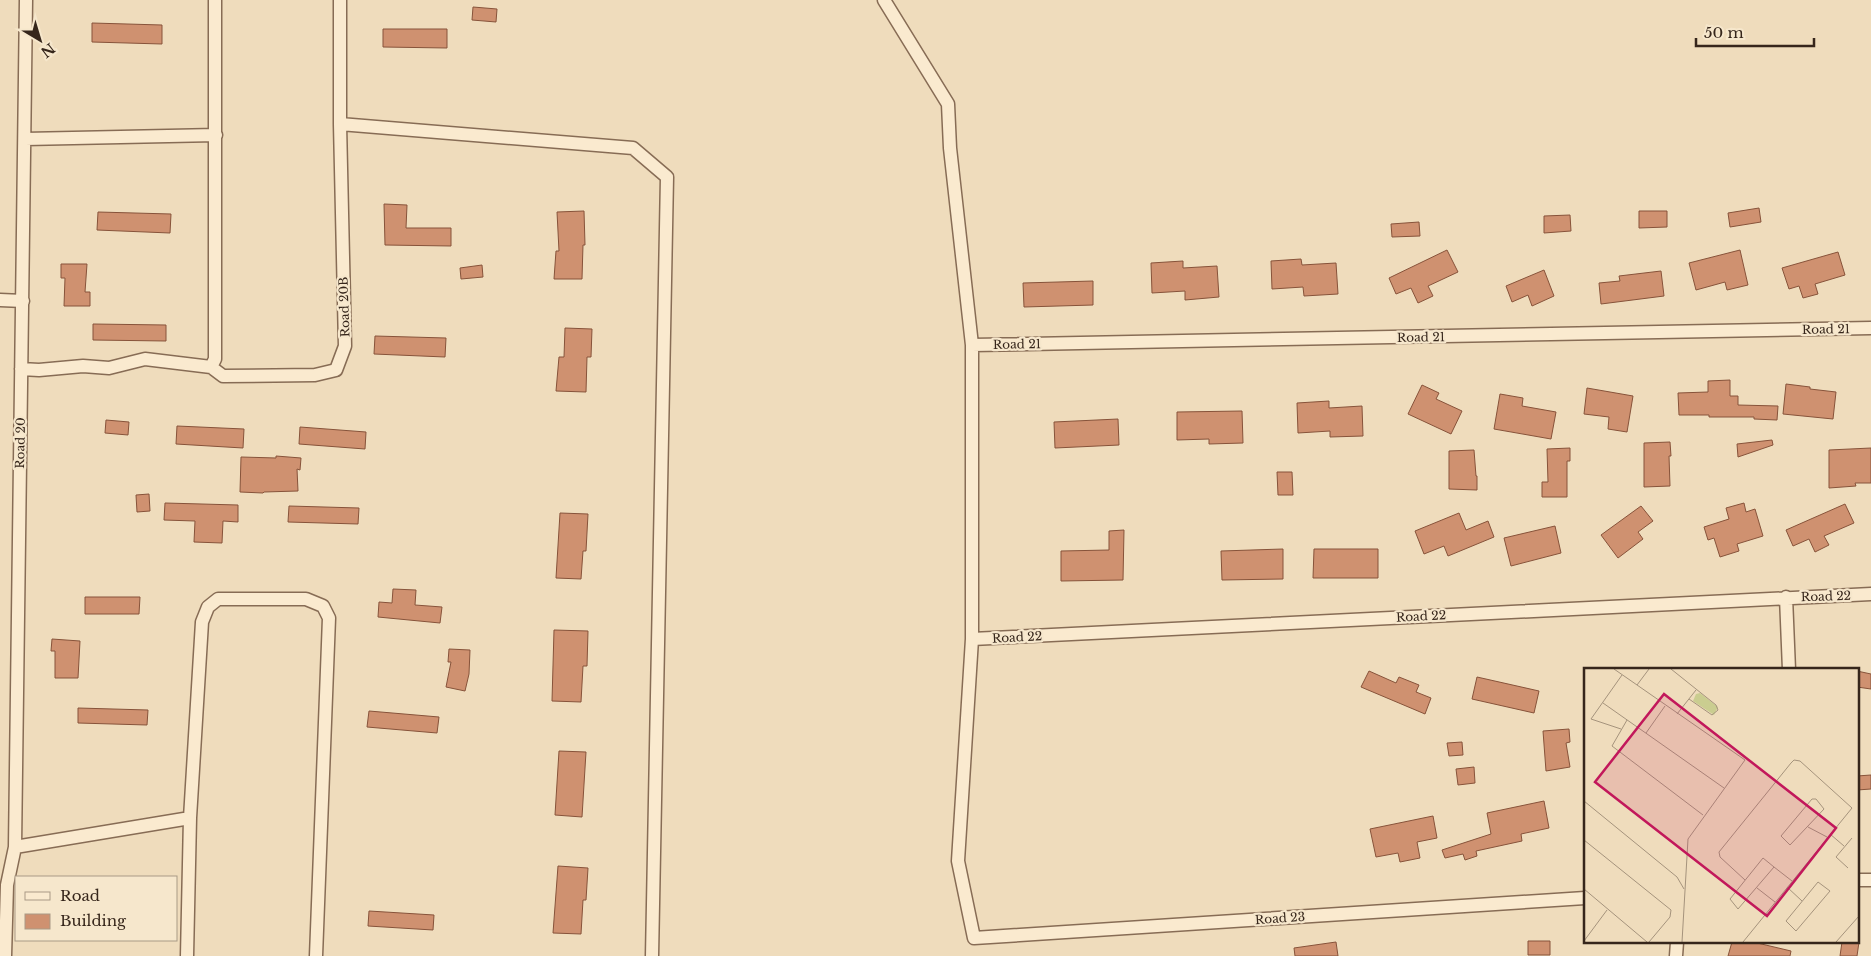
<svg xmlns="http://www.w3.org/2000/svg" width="1871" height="956" font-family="'Libre Baskerville',serif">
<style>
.building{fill:#cf9170;stroke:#87533a}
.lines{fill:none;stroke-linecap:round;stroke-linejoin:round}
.minor-casing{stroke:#876c55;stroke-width:15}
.minor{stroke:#faeacf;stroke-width:12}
.labels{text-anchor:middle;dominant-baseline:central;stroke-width:4.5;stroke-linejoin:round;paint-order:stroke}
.street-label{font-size:12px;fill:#36261b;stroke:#f6e7cc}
.inset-road{fill:none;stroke:#a5937c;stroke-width:1}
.view{fill:#c2185b;fill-opacity:0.15;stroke:#c2185b;stroke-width:2.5}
.inset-edge{fill:none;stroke:#36261b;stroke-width:2.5}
</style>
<rect width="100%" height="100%" fill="#efdcbc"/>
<!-- building -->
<path class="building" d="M 473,7 L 497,9 L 496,22 L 472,20 Z
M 92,23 L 162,25 L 162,44 L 92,42 Z
M 383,29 L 447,29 L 447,48 L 383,47 Z
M 384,204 L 407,205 L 406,228 L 451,228 L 451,246 L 385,245 Z
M 1759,208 L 1761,222 L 1730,227 L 1728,213 Z
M 584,211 L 585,245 L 583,245 L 582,279 L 554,279 L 556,251 L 559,251 L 557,212 Z
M 1639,211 L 1667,211 L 1667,227 L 1639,228 Z
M 98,212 L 171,214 L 170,233 L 97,230 Z
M 1570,215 L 1571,231 L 1544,233 L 1544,216 Z
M 1419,222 L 1420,236 L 1392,237 L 1391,224 Z
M 1447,250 L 1458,272 L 1428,286 L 1433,296 L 1418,303 L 1411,288 L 1396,294 L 1389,278 Z
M 1740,250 L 1748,285 L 1727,290 L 1725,282 L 1696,290 L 1689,263 Z
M 1838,252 L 1845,275 L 1815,284 L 1818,294 L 1803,298 L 1799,286 L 1789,289 L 1782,268 Z
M 1301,259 L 1302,265 L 1336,263 L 1338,294 L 1304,296 L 1303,287 L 1272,289 L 1271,261 Z
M 1183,261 L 1183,268 L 1217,266 L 1219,297 L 1185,300 L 1185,291 L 1152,293 L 1151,263 Z
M 61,264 L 87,264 L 85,292 L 90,292 L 90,306 L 64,306 L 65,278 L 61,278 Z
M 482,265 L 483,277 L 461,279 L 460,268 Z
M 1544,270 L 1554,296 L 1532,306 L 1528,295 L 1512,302 L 1506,286 Z
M 1661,271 L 1664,296 L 1601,304 L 1599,283 L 1620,281 L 1619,276 Z
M 1093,281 L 1093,305 L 1024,307 L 1023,283 Z
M 93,324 L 166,325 L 166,341 L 93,340 Z
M 565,328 L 592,329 L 591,357 L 587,357 L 586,392 L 556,391 L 559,357 L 564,357 Z
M 375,336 L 446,338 L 445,357 L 374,354 Z
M 1730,380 L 1730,396 L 1738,396 L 1738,405 L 1778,406 L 1777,420 L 1754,419 L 1754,417 L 1709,417 L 1709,415 L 1679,415 L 1678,393 L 1708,392 L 1708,381 Z
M 1786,384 L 1810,387 L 1810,389 L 1836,392 L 1833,419 L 1783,414 Z
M 1422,385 L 1439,393 L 1436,399 L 1462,411 L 1451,434 L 1408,414 Z
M 1587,388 L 1633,396 L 1627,432 L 1608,429 L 1609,417 L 1584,414 Z
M 1500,394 L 1523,398 L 1522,406 L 1556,412 L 1551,439 L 1494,429 Z
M 1329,401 L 1329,408 L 1362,406 L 1363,436 L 1330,437 L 1330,431 L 1298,433 L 1297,403 Z
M 1242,411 L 1243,443 L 1209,444 L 1209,439 L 1177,440 L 1177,412 Z
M 1118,419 L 1119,445 L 1055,448 L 1054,422 Z
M 106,420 L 129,422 L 128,435 L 105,433 Z
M 177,426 L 244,429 L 243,448 L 176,444 Z
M 300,427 L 366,432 L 365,449 L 299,444 Z
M 1772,440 L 1773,445 L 1738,457 L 1737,444 Z
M 1670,442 L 1671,456 L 1669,456 L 1670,486 L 1644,487 L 1644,443 Z
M 1570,448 L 1570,461 L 1567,461 L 1567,497 L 1542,497 L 1542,482 L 1548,482 L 1547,449 Z
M 1871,448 L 1871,483 L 1855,483 L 1856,486 L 1829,488 L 1829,450 Z
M 1474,450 L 1476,476 L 1477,476 L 1477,490 L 1449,489 L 1449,451 Z
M 276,456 L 301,458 L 300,470 L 297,469 L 298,491 L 264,492 L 263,493 L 240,492 L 241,457 L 276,458 Z
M 1277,472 L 1292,472 L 1293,495 L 1278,495 Z
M 149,494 L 150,511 L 137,512 L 136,495 Z
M 165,503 L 238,505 L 238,522 L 223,521 L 222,543 L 194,542 L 195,521 L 164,520 Z
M 1744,503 L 1746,512 L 1755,509 L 1763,536 L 1737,544 L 1739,551 L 1720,557 L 1714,538 L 1708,540 L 1704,527 L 1729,519 L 1726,508 Z
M 1845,504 L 1854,523 L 1824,536 L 1829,545 L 1815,552 L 1809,539 L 1793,546 L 1786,530 Z
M 289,506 L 359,508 L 358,524 L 288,522 Z
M 1641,506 L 1653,521 L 1638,532 L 1643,539 L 1618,558 L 1601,535 Z
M 560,513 L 588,514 L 586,551 L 583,551 L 581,579 L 556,578 Z
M 1459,513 L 1466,530 L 1488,521 L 1494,537 L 1448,556 L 1444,546 L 1424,554 L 1415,531 Z
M 1555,526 L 1561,553 L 1511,566 L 1504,538 Z
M 1124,530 L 1123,580 L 1061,581 L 1061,551 L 1109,550 L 1109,531 Z
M 1283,549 L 1283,579 L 1222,580 L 1221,551 Z
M 1314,549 L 1378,549 L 1378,578 L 1313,578 Z
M 393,589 L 416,590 L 415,605 L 442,607 L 440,623 L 378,617 L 379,602 L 392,603 Z
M 85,597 L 140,597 L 139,614 L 85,614 Z
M 554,630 L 588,631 L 587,666 L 583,666 L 581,702 L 552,701 Z
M 52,639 L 80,641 L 78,678 L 55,678 L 55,651 L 51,651 Z
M 449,649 L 470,650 L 469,674 L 465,691 L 446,687 L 451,662 L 448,662 Z
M 1369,671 L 1396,683 L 1399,677 L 1419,685 L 1416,692 L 1431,698 L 1425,714 L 1361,687 Z
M 1857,671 L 1871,674 L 1871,689 L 1857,687 Z
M 1477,677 L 1539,691 L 1534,713 L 1472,699 Z
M 78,708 L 148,710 L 147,725 L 78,723 Z
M 369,711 L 439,717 L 437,733 L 367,727 Z
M 1569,729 L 1570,742 L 1566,743 L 1570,767 L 1546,771 L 1543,731 Z
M 1462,742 L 1463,755 L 1449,756 L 1447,743 Z
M 559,751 L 586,752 L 582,817 L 555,815 Z
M 1474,767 L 1475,783 L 1458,785 L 1456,769 Z
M 1871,775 L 1871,789 L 1857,790 L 1857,776 Z
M 1544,801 L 1549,828 L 1521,834 L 1522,841 L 1476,851 L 1477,856 L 1465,860 L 1463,854 L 1445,858 L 1442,850 L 1491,834 L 1487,813 Z
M 1433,816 L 1437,838 L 1417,842 L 1420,858 L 1400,862 L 1398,853 L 1376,857 L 1370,829 Z
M 558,866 L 588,868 L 586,900 L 583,900 L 581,934 L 553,933 Z
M 369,911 L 434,915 L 433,930 L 368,926 Z
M 1528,941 L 1550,941 L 1550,955 L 1528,955 Z
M 1336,942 L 1338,956 L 1295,956 L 1294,948 Z
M 1732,942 L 1753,942 L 1791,951 L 1790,956 L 1728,956 Z
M 1842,942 L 1859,942 L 1857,956 L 1840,956 Z"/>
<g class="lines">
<defs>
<path id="minor" d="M 215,0 L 215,359 L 211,367 L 223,376 L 315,375 L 336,370 L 345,346 L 340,124 L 340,0
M 884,0 L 948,104 L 950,148 L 972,345 L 972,639 L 958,861 L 974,938 L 1585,898
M 340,124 L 633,148 L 667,177 L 652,956
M 25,139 L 216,135
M 0,300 L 23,301
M 972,345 L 1871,328
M 21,369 L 39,370 L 83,366 L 109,368 L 145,359 L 211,367
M 1786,597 L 1789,670
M 972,639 L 1871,594
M 15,847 L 190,818
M 1857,880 L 1871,880
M 5,956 L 7,885 L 15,847 L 26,0
M 187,956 L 190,818 L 202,622 L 208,607 L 218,599 L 306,599 L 323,606 L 329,618 L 316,956
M 1676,956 L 1677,942"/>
</defs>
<!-- minor casing -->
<use href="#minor" class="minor-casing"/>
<!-- minor -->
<use href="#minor" class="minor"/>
</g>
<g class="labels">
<!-- street labels -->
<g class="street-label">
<text transform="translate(344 307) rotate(-92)">Road 20B</text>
<text transform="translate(1826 329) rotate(-1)">Road 21</text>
<text transform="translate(1421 337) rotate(-1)">Road 21</text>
<text transform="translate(1017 344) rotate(-1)">Road 21</text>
<text transform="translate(20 443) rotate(-89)">Road 20</text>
<text transform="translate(1826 596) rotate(-2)">Road 22</text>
<text transform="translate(1421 616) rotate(-3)">Road 22</text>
<text transform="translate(1017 637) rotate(-3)">Road 22</text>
<text transform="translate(1280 918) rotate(-4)">Road 23</text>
</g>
</g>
<!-- overview -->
<g transform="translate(1584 668)">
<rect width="275" height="275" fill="#efdcbc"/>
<path d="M 116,25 L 134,39 L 130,47 L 109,33 L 112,26 Z" fill="#cacd90"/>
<path class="inset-road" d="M 30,1 L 161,92 L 104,171 L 98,274M 87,1 L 132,37 L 134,42 L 128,47 L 105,31M 53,17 L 65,1M 19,35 L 140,120M 93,46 L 112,22M 43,52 L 28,78 L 119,147M 37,61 L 7,51 L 38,7M 62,65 L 81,38M 228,131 L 232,131 L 240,141 L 206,177 L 197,168 ZM 0,133 L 93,209 L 100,221M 224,159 L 243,169M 246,166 L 260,178M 0,172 L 87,242 L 86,249 L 65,274M 179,190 L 190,199 L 154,241 L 146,231 ZM 190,199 L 208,213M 264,200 L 252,189 L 268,170M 234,214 L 246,223 L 212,263 L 202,253 ZM 203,219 L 218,233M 173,220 L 191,234M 0,221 L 63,274M 0,273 L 23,242M 159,274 L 268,140 L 216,93 L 210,92 L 207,95 L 135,184 L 136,189 L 161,212M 252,274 L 275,248"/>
<path class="view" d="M 80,26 L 252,160 L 183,248 L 11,114 Z"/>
<rect width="275" height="275" class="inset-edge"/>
</g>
<!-- legend -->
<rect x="15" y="876" width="162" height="65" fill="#f6e7cc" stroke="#a99a85"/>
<rect x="25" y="892" width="25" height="8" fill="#faeacf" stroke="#a99a85"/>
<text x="60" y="901" font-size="15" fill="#36261b">Road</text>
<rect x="25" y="914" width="25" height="15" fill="#cf9170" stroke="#a99a85"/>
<text x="60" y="926" font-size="15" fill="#36261b">Building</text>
<!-- north arrow -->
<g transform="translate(40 40) rotate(142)" stroke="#f6e7cc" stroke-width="4" paint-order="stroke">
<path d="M0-4L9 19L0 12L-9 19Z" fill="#36261b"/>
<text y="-8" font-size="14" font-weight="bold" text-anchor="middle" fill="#36261b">N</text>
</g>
<!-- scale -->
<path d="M1696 38v8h118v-8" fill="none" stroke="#36261b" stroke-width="2.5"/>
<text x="1704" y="38" font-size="15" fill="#36261b" stroke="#f6e7cc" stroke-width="4" paint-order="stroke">50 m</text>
</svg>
